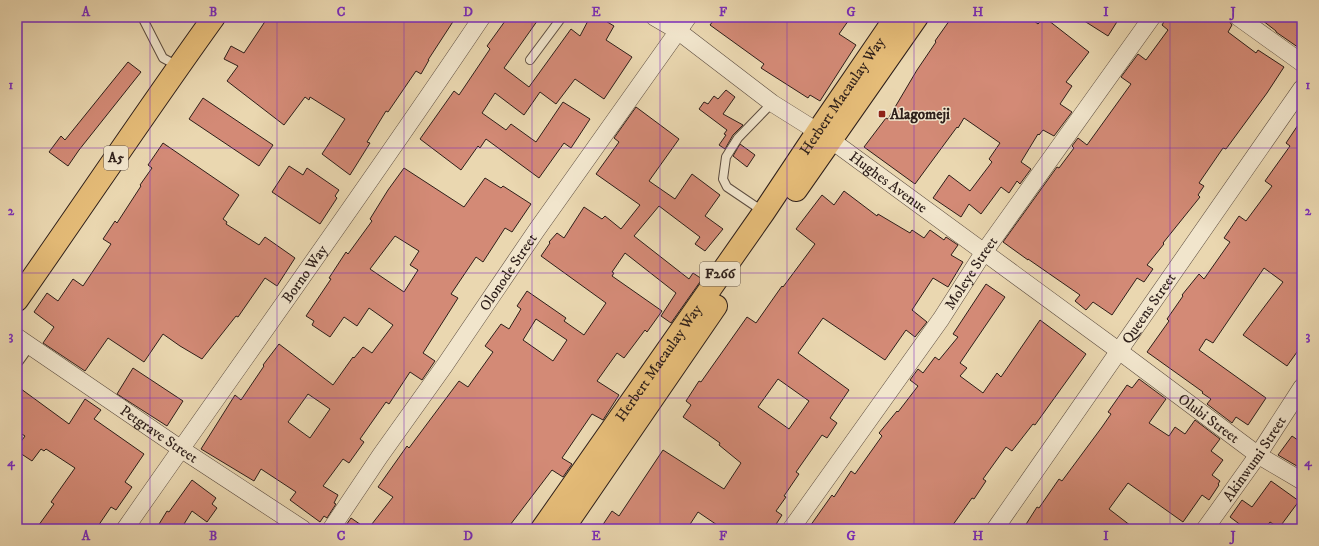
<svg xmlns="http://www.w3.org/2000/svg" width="1319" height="546" font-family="'IM FELL DW Pica',serif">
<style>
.building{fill:#d38a76;stroke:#2e1f1a;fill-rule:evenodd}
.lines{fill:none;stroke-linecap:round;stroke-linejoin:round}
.lane-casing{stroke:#5d4d40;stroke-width:10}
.street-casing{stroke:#5d4d40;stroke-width:18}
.primary-casing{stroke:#2e1f1a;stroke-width:24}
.highway-casing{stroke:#2e1f1a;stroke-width:24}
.lane{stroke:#f1e5cc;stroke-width:8}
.street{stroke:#f1e5cc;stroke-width:17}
.primary{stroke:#e5bc78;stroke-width:22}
.highway{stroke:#e5bc78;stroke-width:22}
.grid{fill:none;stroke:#7b2cbf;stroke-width:1;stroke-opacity:0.55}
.poi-dot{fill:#8f2418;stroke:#f1e5cc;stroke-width:1.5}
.labels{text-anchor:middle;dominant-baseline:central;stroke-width:3;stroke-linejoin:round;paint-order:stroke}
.shield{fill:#f1e5cc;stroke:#685a4f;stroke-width:1}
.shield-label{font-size:14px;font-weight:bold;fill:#2e1f1a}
.street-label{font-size:15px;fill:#2e1f1a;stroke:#f1e5cc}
.poi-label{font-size:15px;font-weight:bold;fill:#2e1f1a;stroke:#f1e5cc;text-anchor:start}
.neatline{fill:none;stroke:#7b2cbf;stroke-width:1.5}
.grid-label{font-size:13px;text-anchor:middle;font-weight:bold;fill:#7b2cbf}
</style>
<rect width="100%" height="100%" fill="#ead7b0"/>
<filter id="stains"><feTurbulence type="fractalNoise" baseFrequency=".005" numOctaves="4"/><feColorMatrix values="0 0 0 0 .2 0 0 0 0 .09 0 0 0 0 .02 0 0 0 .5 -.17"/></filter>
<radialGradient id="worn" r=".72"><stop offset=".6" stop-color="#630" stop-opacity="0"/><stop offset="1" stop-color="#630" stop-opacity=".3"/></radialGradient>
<!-- building -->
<path class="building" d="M 268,17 L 456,17 L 428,60 L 429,60 L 421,74 L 416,71 L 388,112 L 386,111 L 367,142 L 370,143 L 350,175 L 322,154 L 345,119 L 310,97 L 309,100 L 305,97 L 284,125 L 227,81 L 238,66 L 224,59 L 231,46 L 244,53 Z
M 508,17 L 540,17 L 504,68 L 529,87 L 571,29 L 580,36 L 590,17 L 599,17 L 614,26 L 606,40 L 632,57 L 604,99 L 575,79 L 556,104 L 540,92 L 524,115 L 495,93 L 482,113 L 506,130 L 511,124 L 536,142 L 563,102 L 590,119 L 571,148 L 564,143 L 539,178 L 486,139 L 480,148 L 478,146 L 461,170 L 420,139 L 454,91 L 459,95 L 490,49 L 487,46 Z
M 716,17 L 851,17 L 839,34 L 856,45 L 820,101 L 810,95 L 808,98 L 761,68 L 764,64 L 710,25 Z
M 952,17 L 1029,17 L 1038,24 L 1044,17 L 1089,52 L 1066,82 L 1072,86 L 1060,104 L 1072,112 L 1054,136 L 1043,130 L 1039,135 L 1038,134 L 1021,162 L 1031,169 L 1020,184 L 1017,181 L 1009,193 L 1001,187 L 981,214 L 969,204 L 961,217 L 933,198 L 949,175 L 970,191 L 992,162 L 989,159 L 1000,143 L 964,118 L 958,128 L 957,127 L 915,184 L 864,147 L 886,118 L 888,119 L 917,70 L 936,42 L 935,41 Z
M 1078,17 L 1120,17 L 1108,36 Z
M 1167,17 L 1228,17 L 1229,21 L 1232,25 L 1228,32 L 1256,53 L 1258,50 L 1284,67 L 1267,93 L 1226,149 L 1223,148 L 1199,183 L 1204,186 L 1198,195 L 1200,197 L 1163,243 L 1164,244 L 1147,265 L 1153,269 L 1144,282 L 1137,278 L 1112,315 L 1093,302 L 1086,310 L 1075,301 L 1080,295 L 1028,259 L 1028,260 L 1003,242 L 1057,167 L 1059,168 L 1074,148 L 1072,146 L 1078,138 L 1087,145 L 1113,109 L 1131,84 L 1121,77 L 1138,54 L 1146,60 L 1168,30 L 1162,25 Z
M 1258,17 L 1302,17 L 1302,50 L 1276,32 L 1276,31 Z
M 128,62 L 141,72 L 79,150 L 68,166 L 49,152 L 61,136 L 65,140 Z
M 726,90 L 735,97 L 723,114 L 743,125 L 733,135 L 725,149 L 719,145 L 726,135 L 724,134 L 727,130 L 699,109 L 704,102 L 708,104 L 714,96 L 718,99 Z
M 203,98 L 273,145 L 259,166 L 189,119 Z
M 636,107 L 679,139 L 649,181 L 675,199 L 692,174 L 720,195 L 705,216 L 723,229 L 705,251 L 695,244 L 700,237 L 659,206 L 634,236 L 689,279 L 693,273 L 702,279 L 671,323 L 661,316 L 676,293 L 625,253 L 612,272 L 614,273 L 612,276 L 662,311 L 647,332 L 645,330 L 624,358 L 617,353 L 597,381 L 619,395 L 603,420 L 592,414 L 562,458 L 572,464 L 563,477 L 552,470 L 507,529 L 368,529 L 393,497 L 378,487 L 407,446 L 409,448 L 459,381 L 468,387 L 493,352 L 485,346 L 501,324 L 509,329 L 521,309 L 517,306 L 527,291 L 566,318 L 564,321 L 584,335 L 606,303 L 541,256 L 550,243 L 549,242 L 557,233 L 564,238 L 584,207 L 602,219 L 605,216 L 621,229 L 640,205 L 596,174 L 619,142 L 614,138 ZM 536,319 L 567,340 L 553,361 L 523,340 Z
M 1302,119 L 1302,345 L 1287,366 L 1243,335 L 1283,282 L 1264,268 L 1213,343 L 1206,339 L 1199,350 L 1266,398 L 1248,425 L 1236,417 L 1232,423 L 1207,404 L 1211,399 L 1202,393 L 1203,392 L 1147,352 L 1169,321 L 1167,319 L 1183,296 L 1182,295 L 1199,274 L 1204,279 L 1230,242 L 1224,238 L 1239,216 L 1246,221 L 1272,186 L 1265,181 L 1290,146 L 1286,143 Z
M 163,143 L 239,195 L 223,219 L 227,222 L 226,224 L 259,245 L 265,237 L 295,258 L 277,286 L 265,278 L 238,317 L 236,316 L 202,359 L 180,346 L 163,334 L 144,362 L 108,338 L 85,371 L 43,343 L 54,327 L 34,312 L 47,293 L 58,301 L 73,279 L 83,286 L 111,244 L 103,239 L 115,221 L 117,223 L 141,186 L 140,185 L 152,168 L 148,165 Z
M 740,144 L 755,155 L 747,167 L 733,156 Z
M 289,166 L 303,175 L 307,168 L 339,190 L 335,196 L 337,198 L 320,224 L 272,192 Z
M 404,168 L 464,207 L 485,178 L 501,188 L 503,186 L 531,204 L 512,232 L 505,228 L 483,262 L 476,257 L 451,294 L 458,298 L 423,353 L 435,361 L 422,380 L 410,372 L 389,404 L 386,402 L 360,439 L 364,442 L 349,463 L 343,459 L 323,486 L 338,495 L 334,503 L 336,504 L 327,518 L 324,516 L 320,522 L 290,500 L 296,492 L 261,469 L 254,481 L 201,449 L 235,395 L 241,400 L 264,366 L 263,365 L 279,344 L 333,385 L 353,357 L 354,358 L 363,347 L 372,353 L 393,325 L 369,308 L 357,326 L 344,317 L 330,337 L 312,325 L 314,321 L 306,316 L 331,279 L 329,278 L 346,252 L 348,254 L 372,221 L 370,219 L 388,190 ZM 395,236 L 419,251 L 410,265 L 418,270 L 404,292 L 370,269 ZM 308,394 L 330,409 L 310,438 L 288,422 Z
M 844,191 L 877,216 L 878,214 L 910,233 L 912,230 L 924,238 L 930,230 L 944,240 L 946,237 L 958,245 L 951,255 L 963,262 L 948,287 L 933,278 L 912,310 L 927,322 L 915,337 L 906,330 L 885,360 L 823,318 L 798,353 L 849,390 L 830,418 L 837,423 L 827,438 L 822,435 L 796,472 L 799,474 L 784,496 L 786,497 L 776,511 L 782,515 L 773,529 L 723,529 L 698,512 L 687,529 L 600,529 L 612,511 L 619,516 L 663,450 L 724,489 L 741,463 L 719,445 L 720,443 L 683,417 L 691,405 L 686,401 L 699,381 L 701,382 L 747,317 L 756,323 L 782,286 L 783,287 L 815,244 L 796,229 L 822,195 L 834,205 ZM 778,379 L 809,401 L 789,429 L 758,407 Z
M 986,284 L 1005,297 L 960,363 L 967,368 L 960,376 L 983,393 L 997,373 L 1001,377 L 1040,320 L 1086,354 L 1035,425 L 1033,424 L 1012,451 L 1006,447 L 983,479 L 986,481 L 974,499 L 972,498 L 950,529 L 808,529 L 832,495 L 834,497 L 851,471 L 855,474 L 882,436 L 879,433 L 897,411 L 898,412 L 918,386 L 910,380 L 918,369 L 923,373 L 935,357 L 939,360 L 958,337 L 953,334 Z
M 133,368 L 183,401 L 167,426 L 117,394 Z
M 1139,379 L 1166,399 L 1149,423 L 1169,436 L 1175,427 L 1185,434 L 1195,420 L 1220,439 L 1211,451 L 1223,460 L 1212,475 L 1220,481 L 1218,484 L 1219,485 L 1209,500 L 1202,495 L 1183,522 L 1128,483 L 1109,509 L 1135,529 L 1023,529 L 1037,507 L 1039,508 L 1059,479 L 1062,481 L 1102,427 L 1111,414 L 1108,412 L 1127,385 L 1132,388 Z
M 17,386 L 69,424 L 85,399 L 101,410 L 94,419 L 144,454 L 125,482 L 132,487 L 116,510 L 111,507 L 96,529 L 36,529 L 54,504 L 51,502 L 75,468 L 46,449 L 44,451 L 41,449 L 32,461 L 17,451 L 17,447 L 25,436 L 17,431 Z
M 1292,436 L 1302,443 L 1302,469 L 1278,455 Z
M 192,480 L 216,498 L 212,504 L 217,508 L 207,522 L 192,511 L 181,529 L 156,529 L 167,511 L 169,512 Z
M 1271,481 L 1299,501 L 1279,528 L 1270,522 L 1265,529 L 1246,529 L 1230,517 L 1242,500 L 1252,507 Z
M 351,518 L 367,529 L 344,528 Z"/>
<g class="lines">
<defs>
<path id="lane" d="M 142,17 L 163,58 L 178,66
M 530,60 L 562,17
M 764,212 L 727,187 L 723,179 L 726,157 L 738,138 L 772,103
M 17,364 L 30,346"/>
<g id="street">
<path id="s1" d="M 654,17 L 678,31 L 772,103 L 831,140 L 1119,351 L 1258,455 L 1302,481"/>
<path d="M 1238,17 L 1302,63"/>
<path id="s2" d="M 17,337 L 181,449 L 303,529"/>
<path id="s3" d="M 125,529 C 244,358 366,190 482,17"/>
<path id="s4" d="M 331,529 L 380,456 L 445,365 L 536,231 L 688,17"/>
<path id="s5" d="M 791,529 L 941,319 L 984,252 L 1152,17"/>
<path id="s6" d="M 995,529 L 1302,88"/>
<path id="s7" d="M 1205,529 L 1258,455 L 1302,387"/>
</g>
<path id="primary" d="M 17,300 C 83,206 147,110 214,17"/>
<g id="highway">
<path d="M 796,190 L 917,17"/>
<path id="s8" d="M 542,529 L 764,212 L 818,131 L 896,17"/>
<path d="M 563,529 L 716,306"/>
</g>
</defs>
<!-- lane casing -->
<use href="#lane" class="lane-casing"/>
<!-- street casing -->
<use href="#street" class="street-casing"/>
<!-- primary casing -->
<use href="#primary" class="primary-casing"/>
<!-- highway casing -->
<use href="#highway" class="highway-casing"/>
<!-- lane -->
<use href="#lane" class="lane"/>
<!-- street -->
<use href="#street" class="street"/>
<!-- primary -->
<use href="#primary" class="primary"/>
<!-- highway -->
<use href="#highway" class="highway"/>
</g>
<!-- grid -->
<path class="grid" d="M 150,17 L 150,529M 277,17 L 277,529M 404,17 L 404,529M 532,17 L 532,529M 660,17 L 660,529M 787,17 L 787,529M 914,17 L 914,529M 1042,17 L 1042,529M 1170,17 L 1170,529M 17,148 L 1302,148M 17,273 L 1302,273M 17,398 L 1302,398"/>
<!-- markers -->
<rect class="poi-dot" x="878" y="110" width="8" height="8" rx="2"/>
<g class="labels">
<!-- shield labels -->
<g class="shield">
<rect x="104" y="146" width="24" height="24" rx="3"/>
<rect x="700" y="262" width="40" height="24" rx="3"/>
</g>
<g class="shield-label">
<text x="116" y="158">A5</text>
<text x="720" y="274">F266</text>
</g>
<!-- street labels -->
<g class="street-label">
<text stroke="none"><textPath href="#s8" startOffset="527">Herbert Macaulay Way</textPath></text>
<text stroke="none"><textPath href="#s1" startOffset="287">Hughes Avenue</textPath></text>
<text stroke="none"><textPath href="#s4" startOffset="312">Olonode Street</textPath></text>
<text stroke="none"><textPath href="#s5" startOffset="313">Moleye Street</textPath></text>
<text stroke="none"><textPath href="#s3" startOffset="312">Borno Way</textPath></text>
<text stroke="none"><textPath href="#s6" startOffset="269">Queens Street</textPath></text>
<text stroke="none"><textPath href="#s8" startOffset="203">Herbert Macaulay Way</textPath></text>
<text stroke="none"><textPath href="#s1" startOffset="685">Olubi Street</textPath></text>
<text stroke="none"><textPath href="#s2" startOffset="172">Petgrave Street</textPath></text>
<text stroke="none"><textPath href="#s7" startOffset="86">Akinwumi Street</textPath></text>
</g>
<!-- poi labels -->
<g class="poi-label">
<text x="890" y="114">Alagomeji</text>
</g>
</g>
<!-- margin -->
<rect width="1319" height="546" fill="none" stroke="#ead7b0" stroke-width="44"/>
<rect x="22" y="22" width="1275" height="502" class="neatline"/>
<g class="grid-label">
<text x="86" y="16">A</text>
<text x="213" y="16">B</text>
<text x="341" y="16">C</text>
<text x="468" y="16">D</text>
<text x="596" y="16">E</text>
<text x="723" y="16">F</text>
<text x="851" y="16">G</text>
<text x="978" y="16">H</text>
<text x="1106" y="16">I</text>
<text x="1233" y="16">J</text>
<text x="11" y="89">1</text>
<text x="1308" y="89">1</text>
<text x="11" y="215">2</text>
<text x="1308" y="215">2</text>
<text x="11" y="340">3</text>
<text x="1308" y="340">3</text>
<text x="11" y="466">4</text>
<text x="1308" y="466">4</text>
<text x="86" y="540">A</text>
<text x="213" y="540">B</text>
<text x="341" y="540">C</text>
<text x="468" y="540">D</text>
<text x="596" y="540">E</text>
<text x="723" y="540">F</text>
<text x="851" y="540">G</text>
<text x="978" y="540">H</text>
<text x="1106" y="540">I</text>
<text x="1233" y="540">J</text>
</g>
<rect width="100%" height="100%" filter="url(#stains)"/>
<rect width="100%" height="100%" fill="url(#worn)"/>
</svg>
